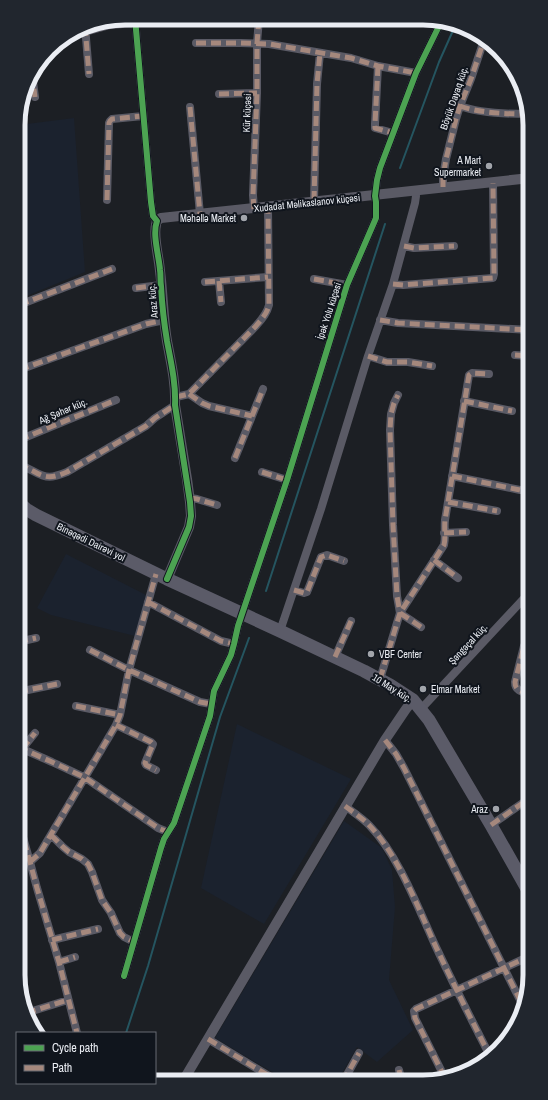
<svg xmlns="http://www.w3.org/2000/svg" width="548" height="1100" font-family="'Archivo Narrow',sans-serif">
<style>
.built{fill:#1b222e}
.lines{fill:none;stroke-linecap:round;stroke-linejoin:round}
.stream{stroke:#255560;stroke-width:2}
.minor{stroke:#5a5a65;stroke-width:8}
.tertiary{stroke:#5a5a65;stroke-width:10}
.primary{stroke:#5b5b68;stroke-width:13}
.quiet{stroke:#a5887d;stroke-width:5;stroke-dasharray:10 5;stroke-linecap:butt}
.cycleway-casing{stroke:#10151d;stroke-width:8}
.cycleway{stroke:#4ca352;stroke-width:6}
.poi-dot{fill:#a2a5ab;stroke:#10151d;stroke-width:1.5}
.labels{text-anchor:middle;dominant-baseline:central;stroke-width:4;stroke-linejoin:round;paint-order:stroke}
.street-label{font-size:10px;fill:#eaedf3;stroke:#10151d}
.poi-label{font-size:10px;fill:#eaedf3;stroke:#10151d;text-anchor:end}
.rim{fill:none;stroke:#eaedf3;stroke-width:5}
</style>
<rect width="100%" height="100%" fill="#1c1f24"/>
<!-- built -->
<path class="built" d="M 74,118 L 85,272 L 19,299 L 19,125 Z
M 66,554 L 146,595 L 135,636 L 51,615 L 37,608 Z
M 237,724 L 351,779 L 264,924 L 201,888 Z
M 344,821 L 382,848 L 392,870 L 395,907 L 389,980 L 413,1030 L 377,1062 L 357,1047 L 337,1082 L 289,1082 L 215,1038 Z"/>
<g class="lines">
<!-- stream -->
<path class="stream" d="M 400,168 L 439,62 L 455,26
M 266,591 L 385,224
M 126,1033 L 148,966 L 220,717 L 249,638"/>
<!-- minor -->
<path class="minor" d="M 135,18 L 151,202 L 153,216 L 157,221
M 85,26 L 89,74
M 71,34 L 85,32 L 110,25 L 135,23
M 196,43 L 241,43 L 269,44 L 351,58 L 378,66 L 416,73
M 378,66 L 375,124 L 375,128 L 393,133
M 32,74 L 35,97
M 219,94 L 257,93
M 460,106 C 479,113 507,114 528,114
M 190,107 L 200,214
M 443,187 L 443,177 L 446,159 L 456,119 L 460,106 L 471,79 L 484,40
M 107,200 L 109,123 L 110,121 L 112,119 L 143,116
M 314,201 L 317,84 L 320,53
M 254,209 L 253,195 L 257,93 L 257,43 L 259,19
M 404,246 L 414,248 L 454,246
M 314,279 L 347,285
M 219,281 L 221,302
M 205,282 L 268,277
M 393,284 L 403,285 L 493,278 L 494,274 L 493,183
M 136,288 L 161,285
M 19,305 L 112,269
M 380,320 L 398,323 L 530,330
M 515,355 L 530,356
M 368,356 L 387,362 L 408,362 L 432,366
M 19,370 L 146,324 L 164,320
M 189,394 L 202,403 L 209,406 L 252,416
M 176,397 L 189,394 L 255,327 C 261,320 267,314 269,305 L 268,207
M 464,401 L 512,411
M 19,440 L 116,400
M 235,458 L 263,389
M 19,463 C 23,466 28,469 33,471 C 47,479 52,478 67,472 L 146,426 L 155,418 L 175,405
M 262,472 L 287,480
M 452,476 L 520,490
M 190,498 L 197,499 L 217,505
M 448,502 L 497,511
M 444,533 L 466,532
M 434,560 L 458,578
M 294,590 L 304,593 L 307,592 L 321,557 L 327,555 L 344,561
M 148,602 L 221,641 L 234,644
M 421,627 L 400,613 L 444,545 C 446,537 444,529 445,520 L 469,375 L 472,373 L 489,374
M 280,631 L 321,509 L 368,356 L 393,284 L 415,203 L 416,196 L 415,191
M 18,642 L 36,638
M 90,650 L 129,670 L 200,702 L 211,704
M 335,657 L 351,621
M 380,679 L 400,613 L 397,596 L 393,525 L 390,430 L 391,414 L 394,403 L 398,395
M 18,692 L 57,684
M 530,694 C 522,692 515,691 515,682 L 524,646 L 530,634
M 76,706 L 120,715
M 421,709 L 530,592
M 116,725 L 151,742 L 153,744 L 145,763 L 146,765 L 156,770
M 385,740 L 396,754 L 404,768 L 522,1004
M 18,747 L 52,762 L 84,777 L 158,828 L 168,832
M 22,749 L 35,733
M 345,806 C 353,812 362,818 369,825 C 399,856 418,908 436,947 C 453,983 471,1019 489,1054
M 491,825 L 530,798
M 18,827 L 23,837 L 30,862 L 37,888 L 59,962 L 77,1033
M 51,835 L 63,847 L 69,852 L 82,859 L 88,864 L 92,872 L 102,900 L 111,913 L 120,933 L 124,937 L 134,942
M 30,862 L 40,853 L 116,725 L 120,715 L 129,670 L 156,574
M 52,940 L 98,929
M 59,962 L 75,957
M 124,976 L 161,848 L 164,839 L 174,823 L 210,716 L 214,691 L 231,655 L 234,644 L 238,626 L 287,480 L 347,285 L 376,218 L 376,202 L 375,196 L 377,180 L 380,168 L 416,73 L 442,20
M 26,1013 L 68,1000
M 208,1039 L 279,1082
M 399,1070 L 402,1082
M 445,1078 L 415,1018 L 414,1011 L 416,1009 L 530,956
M 343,1082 L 359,1053"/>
<!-- tertiary -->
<path class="tertiary" d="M 167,579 L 189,527 L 191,516 L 190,502 L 187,479 L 175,405 C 176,384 171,362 167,341 C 163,318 163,294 160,271 C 159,257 153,237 156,225 C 156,221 158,220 161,218 L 530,178
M 183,1081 L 385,740 L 406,709 L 413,700"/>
<!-- primary -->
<path class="primary" d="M 18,502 L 26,509 L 36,515 L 167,579 L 280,631 L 364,671 L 390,685 L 413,700 L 429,720 L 491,825 L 530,894"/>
<!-- quiet -->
<path class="quiet" d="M 85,26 L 89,74
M 196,43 L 241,43 L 269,44 L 351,58 L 378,66 L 416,73
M 378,66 L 375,124 L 375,128 L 393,133
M 32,74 L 35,97
M 219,94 L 257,93
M 460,106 C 479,113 507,114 528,114
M 190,107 L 200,214
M 443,187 L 443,177 L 446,159 L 456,119 L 460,106 L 471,79 L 484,40
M 107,200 L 109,123 L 110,121 L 112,119 L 143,116
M 314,201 L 317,84 L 320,53
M 254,209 L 253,195 L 257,93 L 257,43 L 259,19
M 404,246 L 414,248 L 454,246
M 314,279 L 347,285
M 219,281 L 221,302
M 205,282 L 268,277
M 393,284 L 403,285 L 493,278 L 494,274 L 493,183
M 136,288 L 161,285
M 19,305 L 112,269
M 380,320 L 398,323 L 530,330
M 515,355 L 530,356
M 368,356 L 387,362 L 408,362 L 432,366
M 19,370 L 146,324 L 164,320
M 189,394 L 202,403 L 209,406 L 252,416
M 176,397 L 189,394 L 255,327 C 261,320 267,314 269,305 L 268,207
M 464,401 L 512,411
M 19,440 L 116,400
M 235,458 L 263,389
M 19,463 C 23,466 28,469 33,471 C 47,479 52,478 67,472 L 146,426 L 155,418 L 175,405
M 262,472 L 287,480
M 452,476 L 520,490
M 190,498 L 197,499 L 217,505
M 448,502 L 497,511
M 444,533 L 466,532
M 434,560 L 458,578
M 294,590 L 304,593 L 307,592 L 321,557 L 327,555 L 344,561
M 148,602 L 221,641 L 234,644
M 421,627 L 400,613 L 444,545 C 446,537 444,529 445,520 L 469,375 L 472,373 L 489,374
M 18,642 L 36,638
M 90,650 L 129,670 L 200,702 L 211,704
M 335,657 L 351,621
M 380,679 L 400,613 L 397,596 L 393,525 L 390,430 L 391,414 L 394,403 L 398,395
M 18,692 L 57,684
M 530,694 C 522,692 515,691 515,682 L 524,646 L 530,634
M 76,706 L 120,715
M 116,725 L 151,742 L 153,744 L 145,763 L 146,765 L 156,770
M 385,740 L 396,754 L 404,768 L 522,1004
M 18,747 L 52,762 L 84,777 L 158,828 L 168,832
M 22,749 L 35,733
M 345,806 C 353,812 362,818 369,825 C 399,856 418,908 436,947 C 453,983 471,1019 489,1054
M 491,825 L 530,798
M 18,827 L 23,837 L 30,862 L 37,888 L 59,962 L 77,1033
M 51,835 L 63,847 L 69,852 L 82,859 L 88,864 L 92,872 L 102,900 L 111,913 L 120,933 L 124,937 L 134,942
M 30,862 L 40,853 L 116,725 L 120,715 L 129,670 L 156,574
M 52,940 L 98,929
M 59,962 L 75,957
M 26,1013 L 68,1000
M 208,1039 L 279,1082
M 399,1070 L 402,1082
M 445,1078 L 415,1018 L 414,1011 L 416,1009 L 530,956
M 343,1082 L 359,1053"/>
<defs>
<path id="cycleway" d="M 135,18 L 151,202 L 153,216 L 157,221 C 152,234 159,256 160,270 C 161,275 160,281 161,286 C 162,304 164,323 167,341 C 171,362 176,384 175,405 L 190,502 L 191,516 L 189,527 L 167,579
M 124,976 L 161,848 L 164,839 L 174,823 L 210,716 L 214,691 L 231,655 L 234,644 L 238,626 L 287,480 L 347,285 L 376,218 L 376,202 L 375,196 L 377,180 L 380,168 L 416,73 L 442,20"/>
</defs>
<!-- cycleway casing -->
<use href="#cycleway" class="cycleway-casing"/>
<!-- cycleway -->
<use href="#cycleway" class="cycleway"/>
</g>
<!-- markers -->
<g class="poi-dot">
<circle cx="489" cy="166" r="4"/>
<circle cx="244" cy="218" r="4"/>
<circle cx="371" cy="654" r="4"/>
<circle cx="423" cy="689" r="4"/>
<circle cx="496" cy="809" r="4"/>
</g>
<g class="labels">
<!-- street labels -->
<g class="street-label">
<text transform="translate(454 98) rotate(-71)">Böyük Dayaq küç.</text>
<text transform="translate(247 113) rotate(-88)">Kür küçəsi</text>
<text transform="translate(307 203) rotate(-6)">Xudadat Məlikaslanov küçəsi</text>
<text transform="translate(153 301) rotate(-95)">Araz küç.</text>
<text transform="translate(329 311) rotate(-72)">İpək Yolu küçəsi</text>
<text transform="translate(63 411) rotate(-23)">Ağ Şəhər küç.</text>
<text transform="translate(91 542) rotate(26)">Binəqədi Dairəvi yol</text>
<text transform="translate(468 644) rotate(-47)">Şəngəçal küç.</text>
<text transform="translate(392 688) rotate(32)">10 May küç.</text>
</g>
<!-- poi labels -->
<g class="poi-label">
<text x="481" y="160">A Mart<tspan x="481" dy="12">Supermarket</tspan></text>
<text x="236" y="218">Məhəllə Market</text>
<text x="379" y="654" text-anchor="start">VBF Center</text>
<text x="431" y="689" text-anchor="start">Elmar Market</text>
<text x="488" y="809">Araz</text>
</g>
</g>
<!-- crop -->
<path d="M0 0H548V1100H0ZM125 25H423A100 100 0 0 1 523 125V975A100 100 0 0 1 423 1075H125A100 100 0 0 1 25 975V125A100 100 0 0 1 125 25Z" fill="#21262e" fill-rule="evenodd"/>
<path class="rim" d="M125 25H423A100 100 0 0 1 523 125V975A100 100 0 0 1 423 1075H125A100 100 0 0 1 25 975V125A100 100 0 0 1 125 25Z"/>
<!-- legend -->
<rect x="16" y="1032" width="140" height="52" fill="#10151d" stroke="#676b73"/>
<rect x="24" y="1045" width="20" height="6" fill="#4ca352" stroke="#676b73"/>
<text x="52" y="1052" font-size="12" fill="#eaedf3">Cycle path</text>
<rect x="24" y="1065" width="20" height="6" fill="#a5887d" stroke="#676b73"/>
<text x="52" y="1072" font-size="12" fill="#eaedf3">Path</text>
</svg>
